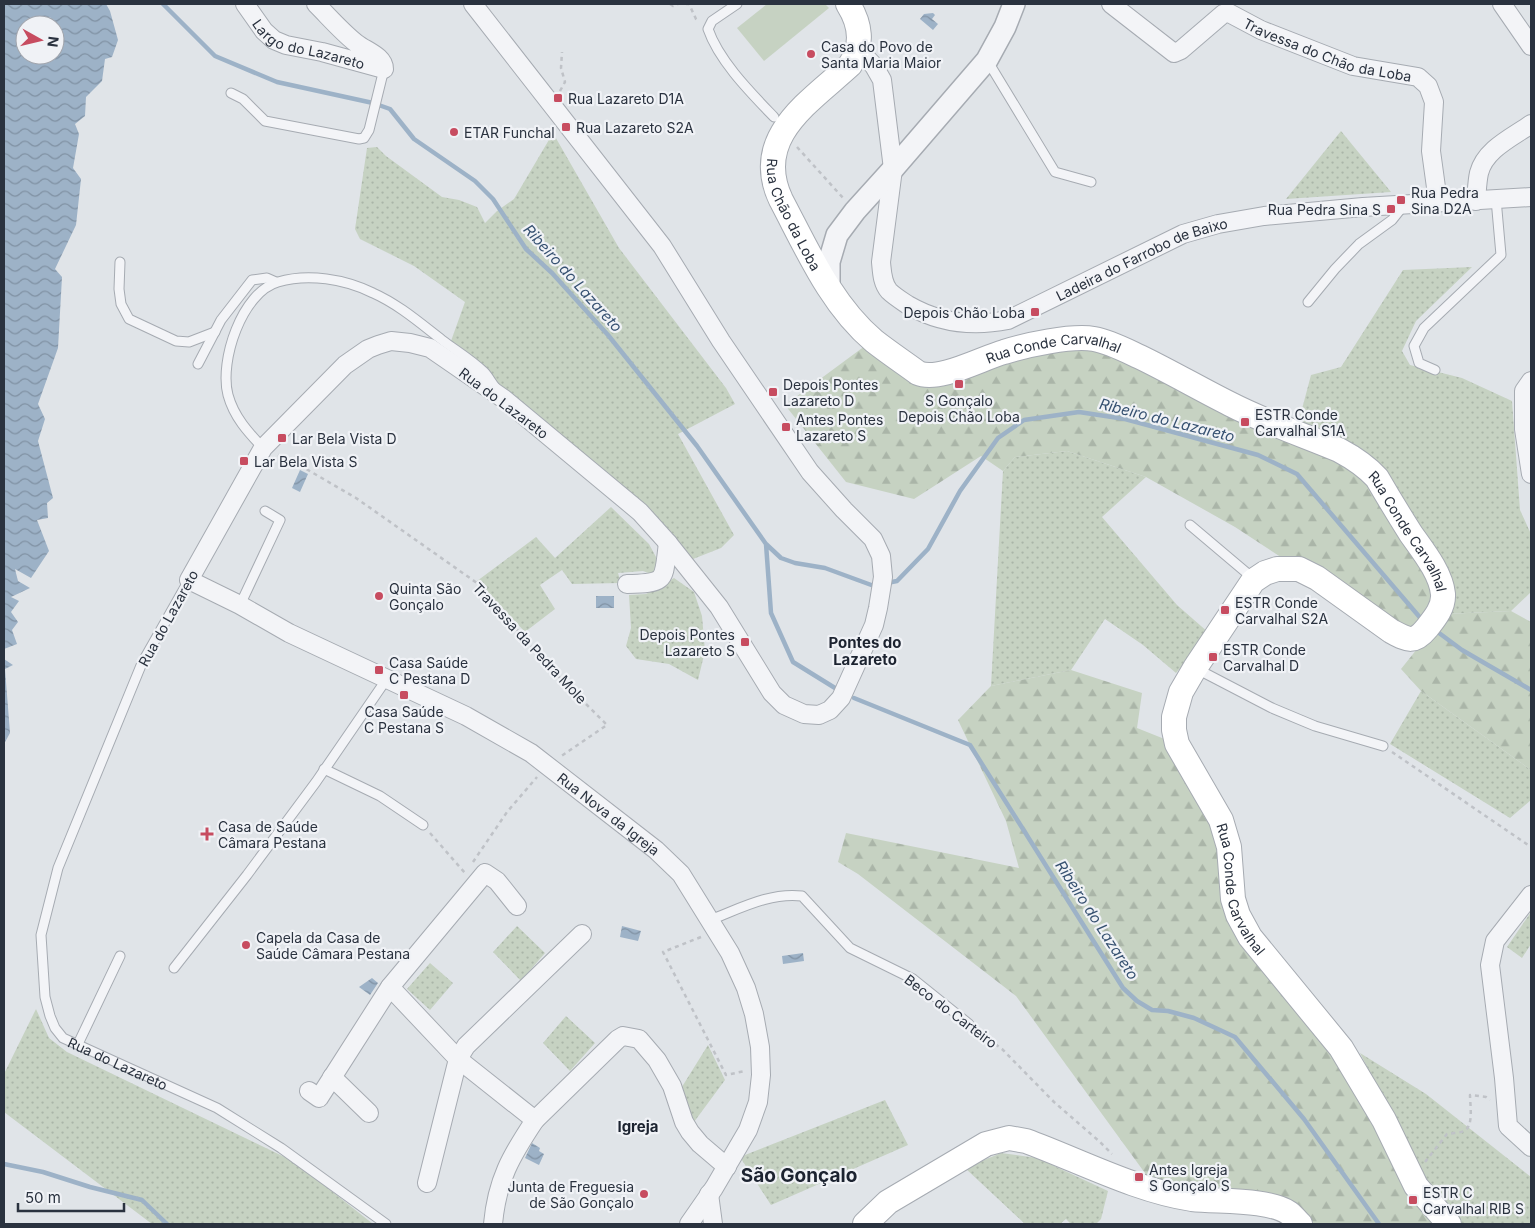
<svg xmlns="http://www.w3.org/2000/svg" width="1535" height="1228" font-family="Inter,sans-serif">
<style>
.green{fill:url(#green-dots)}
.forest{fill:url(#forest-firs)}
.pitch{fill:#c6d2c2}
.water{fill:url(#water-waves);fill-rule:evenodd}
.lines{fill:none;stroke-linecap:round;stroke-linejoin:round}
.stream{stroke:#9db2c7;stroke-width:4.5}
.service-casing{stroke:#a6abb2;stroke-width:11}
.minor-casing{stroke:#a6abb2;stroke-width:20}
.tertiary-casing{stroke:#a6abb2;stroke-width:24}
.secondary-casing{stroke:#a6abb2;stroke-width:26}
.path{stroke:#bfc2c7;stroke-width:2.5;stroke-dasharray:4 4;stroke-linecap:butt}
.service{stroke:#f3f4f7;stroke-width:9}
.minor{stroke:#f3f4f7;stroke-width:18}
.tertiary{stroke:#f3f4f7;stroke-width:21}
.secondary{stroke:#fff;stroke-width:24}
.poi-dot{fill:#c74c60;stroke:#f0f2f6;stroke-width:2}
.labels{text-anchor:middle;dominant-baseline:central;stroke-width:4.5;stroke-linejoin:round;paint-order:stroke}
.street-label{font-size:14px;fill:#2a323f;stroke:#f0f2f6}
.poi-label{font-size:14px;fill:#2a323f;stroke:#f0f2f6;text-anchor:start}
.water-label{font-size:15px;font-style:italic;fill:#365171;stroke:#f0f2f6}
.neighbourhood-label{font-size:15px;font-weight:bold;fill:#1c2330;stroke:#f0f2f6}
.district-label{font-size:19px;font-weight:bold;fill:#1c2330;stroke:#f0f2f6}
</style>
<defs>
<pattern id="green-dots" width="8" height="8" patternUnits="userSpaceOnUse" patternTransform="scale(1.25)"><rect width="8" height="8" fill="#c6d2c2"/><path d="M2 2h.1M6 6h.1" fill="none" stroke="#aab5a8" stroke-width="1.8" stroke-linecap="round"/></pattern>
<pattern id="forest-firs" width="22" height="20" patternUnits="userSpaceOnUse" patternTransform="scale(1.25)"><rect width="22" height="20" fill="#c6d2c2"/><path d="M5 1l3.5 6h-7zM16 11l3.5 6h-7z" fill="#aab5a8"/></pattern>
<pattern id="water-waves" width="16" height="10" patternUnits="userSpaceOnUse" patternTransform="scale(1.25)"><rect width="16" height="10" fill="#9db2c7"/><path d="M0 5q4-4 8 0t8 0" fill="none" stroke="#8091a3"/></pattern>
</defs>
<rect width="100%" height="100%" fill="#e0e4e8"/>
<!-- green -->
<path class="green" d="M 1341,131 L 1391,192 L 1286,199 Z
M 553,133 L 619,248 L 726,388 L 735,404 L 678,434 L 734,535 L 721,548 L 693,559 L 681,558 L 451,341 L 465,302 L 414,266 L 360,239 L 355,229 L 367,148 L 377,147 L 386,156 L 442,197 L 459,200 L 477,207 L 485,223 L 497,211 L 514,199 Z
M 1472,267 L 1416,321 L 1402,351 L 1410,365 L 1462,378 L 1512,401 L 1520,510 L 1531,534 L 1531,592 L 1511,611 L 1445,614 L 1297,428 L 1311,375 L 1341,367 L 1403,270 Z
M 1067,451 L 1146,477 L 1102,517 L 1177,605 L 1209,633 L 1176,673 L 1143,645 L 1105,619 L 1071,670 L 991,686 L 1003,471 L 1015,457 Z
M 611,507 L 649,544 L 656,557 L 656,571 L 651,574 L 643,571 L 618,573 L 621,583 L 572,584 L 562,570 L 540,585 L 555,609 L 525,632 L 477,581 L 536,537 L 555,558 Z
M 674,578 L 694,592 L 702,616 L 705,651 L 698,680 L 669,664 L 636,659 L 626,646 L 631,628 L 629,595 L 646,594 Z
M 1421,691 L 1531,770 L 1531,800 L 1510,818 L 1390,744 Z
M 1531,912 L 1531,944 L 1522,958 L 1507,947 Z
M 517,926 L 545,953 L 521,981 L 493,952 Z
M 430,963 L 453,983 L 430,1010 L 407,989 Z
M 36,1009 L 49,1038 L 67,1052 L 295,1162 L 373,1224 L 152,1224 L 4,1112 L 4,1074 Z
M 566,1016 L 595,1043 L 570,1071 L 543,1043 Z
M 708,1045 L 725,1080 L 694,1122 L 680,1090 Z
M 1360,1053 L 1426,1094 L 1531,1177 L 1531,1224 L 1452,1224 L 1436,1202 Z
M 885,1100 L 908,1145 L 771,1205 L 740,1157 Z
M 1001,1153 L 1037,1158 L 1108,1191 L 1101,1219 L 1096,1224 L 1071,1224 L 1066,1219 L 1060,1224 L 1025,1224 L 965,1168 Z"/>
<!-- forest -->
<path class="forest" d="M 1070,338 L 1355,458 L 1440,584 L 1418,638 L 1299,569 L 1235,527 L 1146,477 L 1067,451 L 1015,457 L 1003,471 L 981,456 L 914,499 L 846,482 L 785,405 L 873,340 L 918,373 Z
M 1511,611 L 1531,622 L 1531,770 L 1421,691 L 1401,669 L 1445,614 Z
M 1071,670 L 1142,693 L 1137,728 L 1177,744 L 1221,820 L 1231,888 L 1449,1224 L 1300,1224 L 1158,1191 L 1016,996 L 858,874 L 838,862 L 846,833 L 1019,868 L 1006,821 L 958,720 L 991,686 Z"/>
<!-- pitch -->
<path class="pitch" d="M 767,4 L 825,4 L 829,8 L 764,61 L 737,28 Z"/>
<!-- water -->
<path class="water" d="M 4,4 L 106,4 L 110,11 L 118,40 L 112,57 L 105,59 L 102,81 L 86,97 L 85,116 L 75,124 L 79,134 L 73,168 L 81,179 L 76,225 L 55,269 L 62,277 L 58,348 L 38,404 L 45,419 L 38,441 L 53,498 L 47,503 L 48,518 L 37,520 L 49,551 L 31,578 L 15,569 L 18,581 L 30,588 L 11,597 L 19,601 L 11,612 L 18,622 L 12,630 L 17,644 L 4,649 ZM 25,25 L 55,25 L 55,55 L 25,55 Z
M 933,13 L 935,15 L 932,19 L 938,24 L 933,30 L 920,19 L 924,14 Z
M 300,470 L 308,474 L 300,492 L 292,488 Z
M 596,596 L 614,596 L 614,608 L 596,608 Z
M 4,659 L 13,665 L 5,669 L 10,733 L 4,744 Z
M 622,926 L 641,931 L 638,941 L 620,937 Z
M 803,953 L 804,961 L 783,964 L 782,956 Z
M 372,978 L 378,983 L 370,995 L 359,987 Z
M 532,1143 L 540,1148 L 539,1151 L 544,1154 L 539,1165 L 525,1158 Z"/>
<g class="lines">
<!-- stream -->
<path class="stream" d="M 163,4 L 215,56 L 277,82 L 373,103 L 390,109 L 414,139 L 475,181 L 493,199 L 526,249 L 552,273 L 608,335 L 697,446 L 766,544 L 771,613 L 793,662 L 835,688
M 766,544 L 781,558 L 795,563 L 825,568 L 874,586 L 877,585
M 887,583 L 897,581 L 928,549 L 960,491 L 998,438 L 1024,420 L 1079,412 L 1125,419 L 1258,455 L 1297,474 L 1423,621
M 1435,630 L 1462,650 L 1531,690
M 854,698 L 970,745 L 1123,988 L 1137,1001 L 1152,1010 L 1168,1011 L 1194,1018 L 1235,1037 L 1304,1119 L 1379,1224
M 4,1164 L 43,1172 L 90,1187 L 142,1200 L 167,1224"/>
<defs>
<g id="service">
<path d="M 737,4 L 712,21 L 708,29 C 719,61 751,93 774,117"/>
<path d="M 987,60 L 1055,172 L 1091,182"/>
<path d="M 231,93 L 243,99 L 265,121 L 359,139 L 364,138 L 369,130 L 384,69"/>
<path d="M 120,262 L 119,289 L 121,304 L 129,319 L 176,341 L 189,342 L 215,332"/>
<path d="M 1308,302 L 1335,269 L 1359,244 L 1392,220 L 1404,205"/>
<path d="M 198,364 L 221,320 L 252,280 L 267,278 L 276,282"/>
<path d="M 1435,370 L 1419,363 L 1414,346 L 1424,328 L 1501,255 L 1496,199"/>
<path d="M 263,448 C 248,432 234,417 228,395 C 219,361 242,292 278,282 C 308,273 345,279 373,293 C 398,304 420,323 442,340 C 455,350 472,360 484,372 C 488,376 491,382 495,387"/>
<path d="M 1190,525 L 1248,574 L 1253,581"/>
<path id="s1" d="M 189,580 L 142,663 L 58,868 L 41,935 L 45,997 L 50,1016 L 55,1028 L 63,1038 L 217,1108 L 281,1148 L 386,1224"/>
<path d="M 240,605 L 280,520 L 265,511"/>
<path d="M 1197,669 L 1272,708 L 1315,726 L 1383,746"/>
<path d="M 324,769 L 380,796 L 423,825"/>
<path d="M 710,920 C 739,909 770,892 802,896 L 850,948 L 913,979 L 969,1024"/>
<path d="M 174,968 L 247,875 L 316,782 L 386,680"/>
<path d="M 78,1044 L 120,956"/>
</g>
<g id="minor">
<path id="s2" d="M 245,4 L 264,31 L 274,40 L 286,45 L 322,52 L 384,69 C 384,56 366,51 356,43 C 342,32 329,17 316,4"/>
<path id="s3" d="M 473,4 L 662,246 L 721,341 L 810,472 L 844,510 L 873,539 L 881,556 L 883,577 L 878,608 L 874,625 L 841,698 L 830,710 L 819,715 L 804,714 L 784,705 L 772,693 L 719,607 L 668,543 L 640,512 L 504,399 L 430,348 L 410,343 L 391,341 L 378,345 L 368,349 L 345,365 L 263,448 L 189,580 L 240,605 L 289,633 L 466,716 L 531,753 L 656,850 L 681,874 L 730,953 L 746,988 L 754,1014 L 760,1047 L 761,1075 L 758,1102 L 748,1130 L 714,1188 L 689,1224"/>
<path id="s4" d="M 1111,4 L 1174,53 L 1181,50 L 1223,14 L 1229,13 L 1261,30 L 1353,66 L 1418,77 L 1428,86 L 1434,102 L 1431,151 L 1438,202"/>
<path d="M 1502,4 L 1531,46"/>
<path id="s5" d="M 858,49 L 874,66 L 882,80 L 893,169 L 881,262 C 882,272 882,283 889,291 C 894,296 902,301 908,305 C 939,323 973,327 1008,320 L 1183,234 L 1218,224 L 1264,216 L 1363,207 L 1531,197"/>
<path d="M 1476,201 C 1477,191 1477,182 1479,173 C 1485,149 1513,137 1531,124"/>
<path d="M 1531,381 L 1524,391 L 1524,429 L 1531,474"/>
<path d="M 627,584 C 668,583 663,581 668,543"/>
<path d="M 1531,895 L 1495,941 L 1490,965 L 1504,1078 L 1508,1126 L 1531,1147"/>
<path d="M 390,987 L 458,1059 L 535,1120 L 618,1039 L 623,1036 L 639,1039 L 657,1060 L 672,1086 L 684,1122 L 690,1132 L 700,1144 L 727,1167"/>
<path d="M 332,1077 L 369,1113"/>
<path d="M 309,1091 L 319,1098 L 390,987 L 485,873 L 497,881 L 517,906"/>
<path d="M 427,1183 L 458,1059 L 466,1046 L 582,934"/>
<path d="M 709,1194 L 713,1224"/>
<path d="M 493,1224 C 497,1180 511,1156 535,1120"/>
</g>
<path id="tertiary" d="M 829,287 L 829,262 L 837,235 L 855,211 L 893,169 L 987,60 L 1005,27 L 1014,4"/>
<g id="secondary">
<path id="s6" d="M 848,4 C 860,23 864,45 850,65 C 810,102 751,137 781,200 C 807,249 831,305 874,341 C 888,352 903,362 918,373 C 939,382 982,358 1004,352 C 1026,345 1072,335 1094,339 C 1110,342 1125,350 1140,357 C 1171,372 1200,389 1230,404 C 1265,422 1303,435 1339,450 C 1354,458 1366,466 1377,478 C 1388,497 1399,515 1411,534 C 1423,551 1441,573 1443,594 C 1444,607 1435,618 1427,628 C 1414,644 1408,640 1391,631 L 1317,578 L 1299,569 L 1277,569 L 1265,573 L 1253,581 L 1195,668 L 1181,692 L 1174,717 L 1174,730 L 1177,744 L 1221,820 L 1229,847 L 1233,899 L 1238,915 L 1250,937 L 1341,1048 L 1384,1120 L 1416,1186 L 1449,1224"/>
<path d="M 865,1224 L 888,1202 L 986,1144 L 1009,1138 L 1026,1141 C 1078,1160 1137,1191 1192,1199 C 1218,1202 1269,1199 1289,1213 C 1293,1216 1297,1221 1300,1224"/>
</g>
</defs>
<!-- service casing -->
<use href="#service" class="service-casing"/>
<!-- minor casing -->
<use href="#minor" class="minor-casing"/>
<!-- tertiary casing -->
<use href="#tertiary" class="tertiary-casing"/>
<!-- secondary casing -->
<use href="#secondary" class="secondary-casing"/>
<!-- path -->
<path class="path" d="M 670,4 L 673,6 L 678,4
M 686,4 L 689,4 L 696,19 L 699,22
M 560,91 L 565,82 L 561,68 L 562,52
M 797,147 L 844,199
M 278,455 L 296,463 L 356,498 L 477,583 L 550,668 L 607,725 L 560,757
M 1392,752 L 1531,847
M 430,833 L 465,873
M 473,862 L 507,812 L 537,777
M 701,937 L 663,952 L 726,1075 L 745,1071
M 976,1030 L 1002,1049 L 1054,1102 L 1099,1141 L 1112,1154
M 1425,1162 L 1447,1134 C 1452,1133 1460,1133 1464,1131 C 1474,1126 1470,1105 1470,1095 L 1486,1097 L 1490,1100"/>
<!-- service -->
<use href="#service" class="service"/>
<!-- minor -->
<use href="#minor" class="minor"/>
<!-- tertiary -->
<use href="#tertiary" class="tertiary"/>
<!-- secondary -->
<use href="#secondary" class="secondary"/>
</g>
<!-- markers -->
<g class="poi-dot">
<circle cx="811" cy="54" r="5"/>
<rect x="553" y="93" width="10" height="10" rx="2.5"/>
<rect x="561" y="122" width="10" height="10" rx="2.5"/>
<circle cx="454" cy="132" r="5"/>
<rect x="1396" y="195" width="10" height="10" rx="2.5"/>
<rect x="1386" y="204" width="10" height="10" rx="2.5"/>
<rect x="1030" y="307" width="10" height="10" rx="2.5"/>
<rect x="954" y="379" width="10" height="10" rx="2.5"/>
<rect x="768" y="387" width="10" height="10" rx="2.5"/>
<rect x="1240" y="417" width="10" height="10" rx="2.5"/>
<rect x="781" y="422" width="10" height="10" rx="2.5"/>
<rect x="277" y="433" width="10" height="10" rx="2.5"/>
<rect x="239" y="456" width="10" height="10" rx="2.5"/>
<circle cx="379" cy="596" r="5"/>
<rect x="1220" y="605" width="10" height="10" rx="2.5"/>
<rect x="740" y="637" width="10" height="10" rx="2.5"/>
<rect x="1208" y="652" width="10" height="10" rx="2.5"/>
<rect x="374" y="665" width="10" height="10" rx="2.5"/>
<rect x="399" y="690" width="10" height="10" rx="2.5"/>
<path d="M204.5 826.5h5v5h5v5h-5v5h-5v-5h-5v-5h5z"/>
<circle cx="246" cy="945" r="5"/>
<rect x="1134" y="1172" width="10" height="10" rx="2.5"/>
<circle cx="644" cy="1194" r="5"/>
<rect x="1408" y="1195" width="10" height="10" rx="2.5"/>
</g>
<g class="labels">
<!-- street labels -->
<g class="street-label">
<text stroke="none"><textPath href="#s2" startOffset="80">Largo do Lazareto</textPath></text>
<text stroke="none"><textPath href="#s4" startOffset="255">Travessa do Chão da Loba</textPath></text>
<text stroke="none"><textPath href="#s6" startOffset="249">Rua Chão da Loba</textPath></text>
<text stroke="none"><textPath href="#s5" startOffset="528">Ladeira do Farrobo de Baixo</textPath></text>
<text stroke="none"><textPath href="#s6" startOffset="596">Rua Conde Carvalhal</textPath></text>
<text transform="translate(504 403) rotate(37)">Rua do Lazareto</text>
<text stroke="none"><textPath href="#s6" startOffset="1016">Rua Conde Carvalhal</textPath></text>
<text transform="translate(168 618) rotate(-61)">Rua do Lazareto</text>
<text transform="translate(530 643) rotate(47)">Travessa da Pedra Mole</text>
<text stroke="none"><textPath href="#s3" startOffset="2254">Rua Nova da Igreja</textPath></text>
<text stroke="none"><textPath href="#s6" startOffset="1675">Rua Conde Carvalhal</textPath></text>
<text transform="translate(951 1011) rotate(37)">Beco do Carteiro</text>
<text stroke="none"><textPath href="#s1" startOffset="554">Rua do Lazareto</textPath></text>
</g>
<!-- poi labels -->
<g class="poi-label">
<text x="821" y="46">Casa do Povo de<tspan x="821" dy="16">Santa Maria Maior</tspan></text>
<text x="568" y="98">Rua Lazareto D1A</text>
<text x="576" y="127">Rua Lazareto S2A</text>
<text x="464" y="132">ETAR Funchal</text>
<text x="1411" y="192">Rua Pedra<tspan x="1411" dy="16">Sina D2A</tspan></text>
<text x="1381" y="209" text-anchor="end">Rua Pedra Sina S</text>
<text x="1025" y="312" text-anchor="end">Depois Chão Loba</text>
<text x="783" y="384">Depois Pontes<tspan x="783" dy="16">Lazareto D</tspan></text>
<text x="959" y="400" text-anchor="middle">S Gonçalo<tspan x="959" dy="16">Depois Chão Loba</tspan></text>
<text x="1255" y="414">ESTR Conde<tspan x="1255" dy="16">Carvalhal S1A</tspan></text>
<text x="796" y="419">Antes Pontes<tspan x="796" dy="16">Lazareto S</tspan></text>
<text x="292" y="438">Lar Bela Vista D</text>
<text x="254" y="461">Lar Bela Vista S</text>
<text x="389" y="588">Quinta São<tspan x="389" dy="16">Gonçalo</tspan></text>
<text x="1235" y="602">ESTR Conde<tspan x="1235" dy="16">Carvalhal S2A</tspan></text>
<text x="735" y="634" text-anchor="end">Depois Pontes<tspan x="735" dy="16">Lazareto S</tspan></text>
<text x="1223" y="649">ESTR Conde<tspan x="1223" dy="16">Carvalhal D</tspan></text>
<text x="389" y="662">Casa Saúde<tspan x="389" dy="16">C Pestana D</tspan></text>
<text x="404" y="711" text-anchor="middle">Casa Saúde<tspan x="404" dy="16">C Pestana S</tspan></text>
<text x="218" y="826">Casa de Saúde<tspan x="218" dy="16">Câmara Pestana</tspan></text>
<text x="256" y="937">Capela da Casa de<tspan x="256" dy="16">Saúde Câmara Pestana</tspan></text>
<text x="1149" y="1169">Antes Igreja<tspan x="1149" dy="16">S Gonçalo S</tspan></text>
<text x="634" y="1186" text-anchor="end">Junta de Freguesia<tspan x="634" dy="16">de São Gonçalo</tspan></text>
<text x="1423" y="1192">ESTR C<tspan x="1423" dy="16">Carvalhal RIB S</tspan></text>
</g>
<!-- water labels -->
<g class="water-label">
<text transform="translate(573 278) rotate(48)">Ribeiro do Lazareto</text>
<text transform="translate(1167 420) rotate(14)">Ribeiro do Lazareto</text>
<text transform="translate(1097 920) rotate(57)">Ribeiro do Lazareto</text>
</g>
<!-- neighbourhood labels -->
<g class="neighbourhood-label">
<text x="865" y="642">Pontes do<tspan x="865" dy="17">Lazareto</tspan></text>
<text x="638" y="1126">Igreja</text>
</g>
<!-- district labels -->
<g class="district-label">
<text x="799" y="1175">São Gonçalo</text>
</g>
</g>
<!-- border -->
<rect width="1535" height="1228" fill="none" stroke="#2a323f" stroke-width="10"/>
<!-- north arrow -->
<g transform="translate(40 40) rotate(98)"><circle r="24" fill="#f0f2f6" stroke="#a1a5ad"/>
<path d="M0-4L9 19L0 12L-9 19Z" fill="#c74c60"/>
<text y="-8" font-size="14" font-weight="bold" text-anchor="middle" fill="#2a323f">N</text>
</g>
<!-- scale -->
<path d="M18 1203v8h106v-8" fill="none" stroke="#2a323f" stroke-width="2.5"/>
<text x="25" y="1203" font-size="15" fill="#2a323f" stroke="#f0f2f6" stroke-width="4" paint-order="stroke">50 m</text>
</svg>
